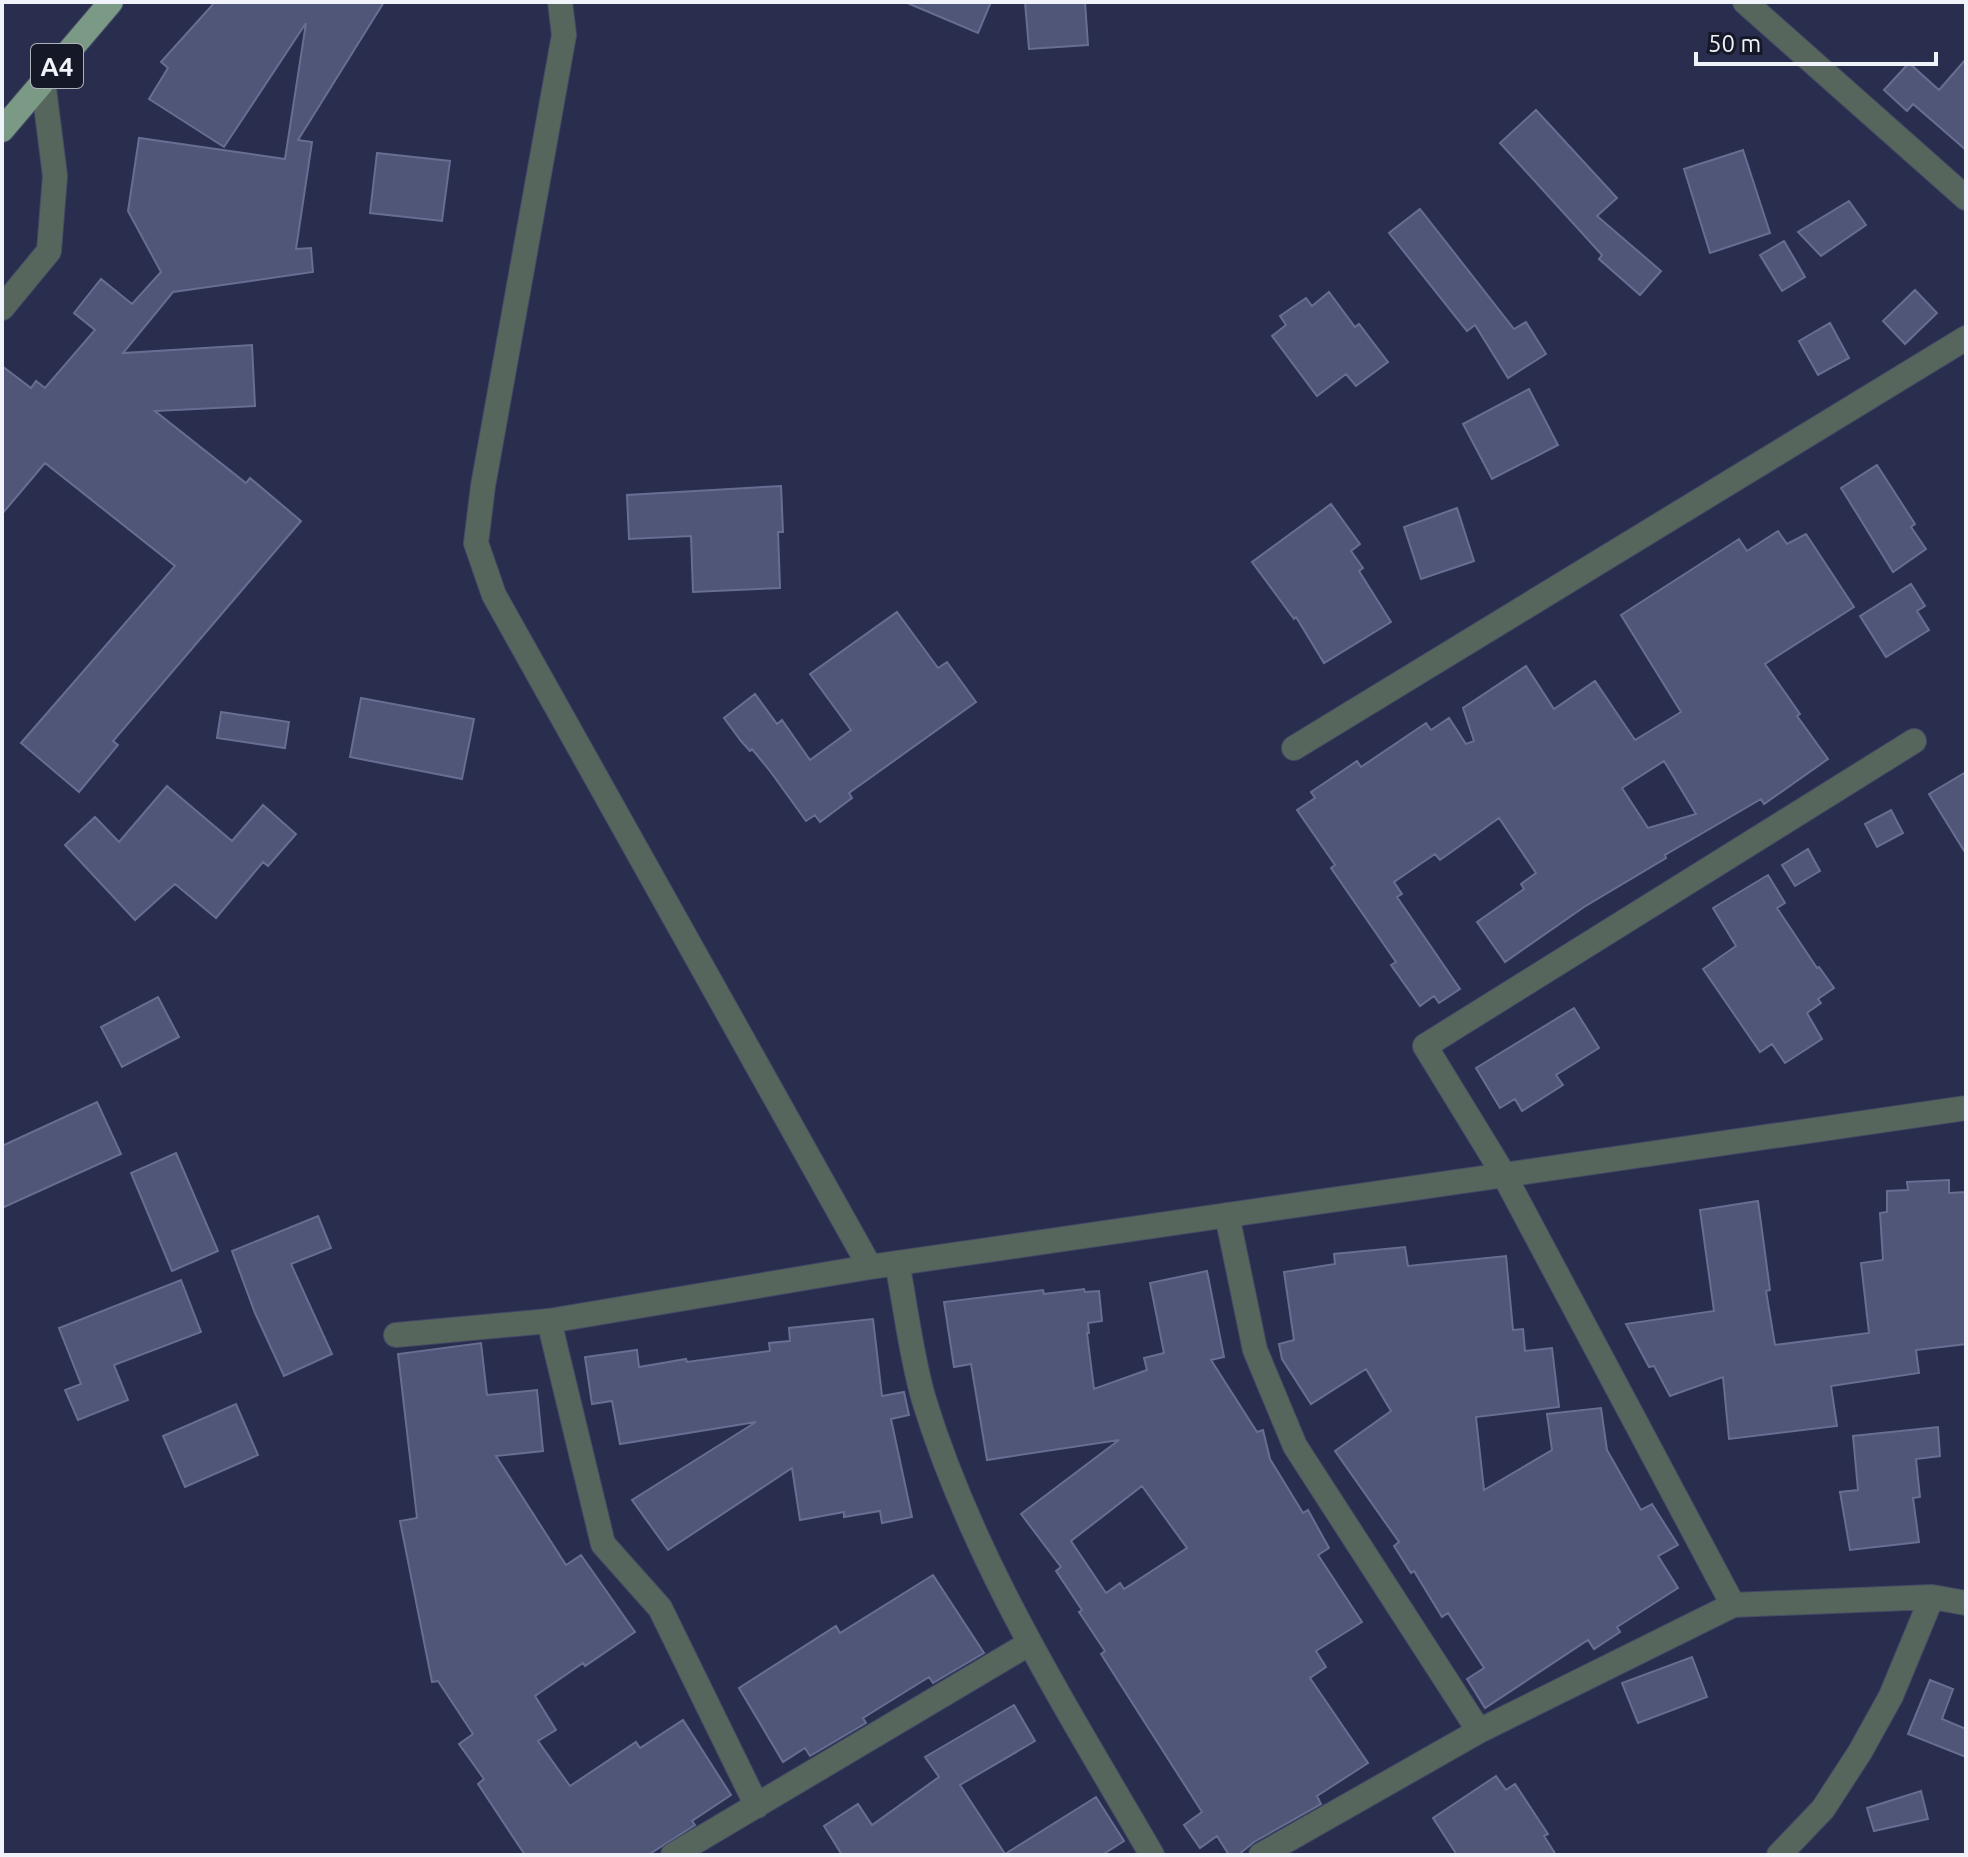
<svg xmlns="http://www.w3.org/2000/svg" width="1968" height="1857" font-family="Ubuntu,sans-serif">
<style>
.building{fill:#4f5678;stroke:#676e92;stroke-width:2;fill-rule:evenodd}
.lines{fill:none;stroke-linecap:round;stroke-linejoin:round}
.minor-casing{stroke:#454a66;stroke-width:26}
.major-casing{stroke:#454a66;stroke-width:26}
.minor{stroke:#56665c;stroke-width:24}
.major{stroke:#7a9a85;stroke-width:24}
.labels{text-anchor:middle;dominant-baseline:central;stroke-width:8;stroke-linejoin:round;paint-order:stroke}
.shield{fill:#151826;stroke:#afb1bb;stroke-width:2}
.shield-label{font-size:26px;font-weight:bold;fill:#f1f3fb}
</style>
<rect width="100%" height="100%" fill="#292e4e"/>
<!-- building -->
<path class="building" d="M 215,2 L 384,2 L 298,140 L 312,142 L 296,249 L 311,248 L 313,272 L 173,292 L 123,353 L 252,345 L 255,406 L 155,411 L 246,483 L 250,478 L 301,521 L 113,741 L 118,745 L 79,792 L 21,743 L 175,566 L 45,463 L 2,514 L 2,366 L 31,388 L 36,381 L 45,388 L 95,330 L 74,313 L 101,279 L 132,304 L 161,272 L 128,211 L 139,138 L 285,159 L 306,23 L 224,147 L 149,99 L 168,68 L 161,62 Z
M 905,2 L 991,2 L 978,33 Z
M 1025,2 L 1085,2 L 1088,45 L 1029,49 Z
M 1966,59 L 1966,150 L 1913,104 L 1907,111 L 1884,90 L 1909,63 L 1939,90 Z
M 1536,110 L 1617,198 L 1597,216 L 1661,271 L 1640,295 L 1599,259 L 1602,255 L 1500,143 Z
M 1743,150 L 1770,233 L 1710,253 L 1684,169 Z
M 377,153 L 450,161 L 442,221 L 370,213 Z
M 1849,201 L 1866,225 L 1821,256 L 1798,232 Z
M 1420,209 L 1514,329 L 1526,322 L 1546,354 L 1508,378 L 1475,325 L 1467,331 L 1389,233 Z
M 1784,241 L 1805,277 L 1782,291 L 1760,255 Z
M 1915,290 L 1937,313 L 1905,344 L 1883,321 Z
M 1329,292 L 1355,327 L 1359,324 L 1388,362 L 1356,386 L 1346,374 L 1317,396 L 1272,336 L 1286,325 L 1280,316 L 1306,298 L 1312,306 Z
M 1830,323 L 1849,358 L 1818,375 L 1799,341 Z
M 1529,389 L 1558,445 L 1492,479 L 1463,424 Z
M 1877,465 L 1915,524 L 1911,527 L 1926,549 L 1893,572 L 1841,488 Z
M 781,486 L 783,532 L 778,532 L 780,588 L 693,592 L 691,536 L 629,539 L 627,495 Z
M 1331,504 L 1360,544 L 1351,551 L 1363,568 L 1359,571 L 1391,622 L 1324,663 L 1296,617 L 1294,619 L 1252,562 Z
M 1457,508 L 1474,561 L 1421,579 L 1404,527 Z
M 1778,531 L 1787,544 L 1806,534 L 1854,607 L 1765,664 L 1800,714 L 1797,716 L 1828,759 L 1764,804 L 1761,799 L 1665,855 L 1666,858 L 1584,907 L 1505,962 L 1477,922 L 1524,889 L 1521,884 L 1536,873 L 1499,818 L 1440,860 L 1435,854 L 1394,882 L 1402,894 L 1397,897 L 1460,989 L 1439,1003 L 1434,996 L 1420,1006 L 1391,965 L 1396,962 L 1331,868 L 1335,865 L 1297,810 L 1315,798 L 1311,792 L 1357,761 L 1361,767 L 1426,723 L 1431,730 L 1449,718 L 1466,744 L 1474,741 L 1463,708 L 1526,666 L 1554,709 L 1595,681 L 1635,740 L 1681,712 L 1621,615 L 1739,539 L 1747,551 ZM 1664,761 L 1696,814 L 1648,828 L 1622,788 Z
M 1911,584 L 1925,606 L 1917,611 L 1929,630 L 1886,657 L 1860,616 Z
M 897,612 L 938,668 L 947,662 L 976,702 L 849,793 L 852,798 L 820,822 L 815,815 L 806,821 L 770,771 L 752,749 L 750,751 L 741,741 L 724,718 L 755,694 L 777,724 L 782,720 L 810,760 L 851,730 L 810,674 Z
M 361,698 L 474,719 L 462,779 L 350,757 Z
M 221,712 L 289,722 L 285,748 L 217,738 Z
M 1966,772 L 1966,854 L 1929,794 Z
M 167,786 L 232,841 L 263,805 L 296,834 L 268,866 L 263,862 L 216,918 L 175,884 L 135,920 L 65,845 L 95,817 L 119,842 Z
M 1891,810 L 1903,833 L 1877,847 L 1865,824 Z
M 1808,849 L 1820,871 L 1795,886 L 1782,865 Z
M 1768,875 L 1785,903 L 1777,908 L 1817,968 L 1819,967 L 1834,988 L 1818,999 L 1821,1003 L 1807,1013 L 1822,1039 L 1785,1063 L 1772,1044 L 1760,1052 L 1703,969 L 1736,946 L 1713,908 Z
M 158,997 L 179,1037 L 122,1067 L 101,1027 Z
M 1574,1008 L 1599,1048 L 1556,1075 L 1563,1085 L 1522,1111 L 1515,1099 L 1500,1108 L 1476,1068 Z
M 97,1102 L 121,1154 L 2,1208 L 2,1146 Z
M 176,1153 L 218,1251 L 172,1271 L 131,1173 Z
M 1949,1180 L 1949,1193 L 1966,1192 L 1966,1344 L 1916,1350 L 1919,1373 L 1831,1386 L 1837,1426 L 1729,1439 L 1723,1377 L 1670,1396 L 1654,1366 L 1649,1367 L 1626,1324 L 1714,1311 L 1700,1210 L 1758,1201 L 1770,1290 L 1766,1291 L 1775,1345 L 1869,1333 L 1861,1263 L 1883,1260 L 1880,1213 L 1887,1212 L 1887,1191 L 1908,1190 L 1907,1182 Z
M 318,1216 L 331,1248 L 291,1264 L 332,1354 L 284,1376 L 255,1313 L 232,1251 Z
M 1405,1247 L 1408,1266 L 1506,1256 L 1513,1330 L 1523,1329 L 1525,1351 L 1552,1348 L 1559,1407 L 1476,1417 L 1484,1490 L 1552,1450 L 1547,1414 L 1601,1408 L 1607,1450 L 1641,1510 L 1652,1504 L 1678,1545 L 1658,1556 L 1678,1588 L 1617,1627 L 1620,1632 L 1594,1649 L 1588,1640 L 1485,1708 L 1467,1679 L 1484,1668 L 1448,1613 L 1442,1617 L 1414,1571 L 1411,1573 L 1394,1546 L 1399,1542 L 1335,1451 L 1391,1411 L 1366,1369 L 1311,1404 L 1282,1359 L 1279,1344 L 1294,1340 L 1284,1272 L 1335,1264 L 1334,1254 Z
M 1207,1271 L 1224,1357 L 1211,1360 L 1257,1432 L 1263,1430 L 1270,1459 L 1303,1513 L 1308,1510 L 1329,1548 L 1318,1555 L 1362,1622 L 1316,1651 L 1326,1667 L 1310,1678 L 1368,1763 L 1317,1796 L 1321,1804 L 1254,1842 L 1238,1855 L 1229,1855 L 1217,1836 L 1200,1848 L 1184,1825 L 1202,1812 L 1101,1654 L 1105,1651 L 1079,1612 L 1082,1610 L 1056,1571 L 1061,1567 L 1021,1514 L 1119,1440 L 987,1460 L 971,1364 L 954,1367 L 944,1302 L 1043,1290 L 1044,1294 L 1084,1289 L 1085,1292 L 1099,1291 L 1102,1321 L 1088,1323 L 1089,1333 L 1087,1333 L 1094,1389 L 1147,1370 L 1144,1358 L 1164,1353 L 1150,1283 ZM 1142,1486 L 1187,1548 L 1124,1589 L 1120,1583 L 1106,1593 L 1071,1541 Z
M 181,1280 L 201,1332 L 114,1365 L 128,1400 L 78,1420 L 65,1390 L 81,1384 L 59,1328 Z
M 873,1319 L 882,1396 L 904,1392 L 909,1415 L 891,1419 L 912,1517 L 882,1523 L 880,1511 L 844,1517 L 844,1512 L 800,1520 L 792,1468 L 668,1550 L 632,1500 L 756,1422 L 620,1444 L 612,1401 L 592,1404 L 585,1357 L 637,1350 L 639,1367 L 686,1359 L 687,1362 L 770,1351 L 769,1343 L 790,1341 L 789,1328 Z
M 481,1343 L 487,1395 L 537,1390 L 543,1451 L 496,1456 L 566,1565 L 581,1555 L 635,1632 L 585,1666 L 583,1663 L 535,1696 L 556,1730 L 538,1741 L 570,1786 L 636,1742 L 640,1748 L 683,1720 L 731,1795 L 692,1821 L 695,1825 L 648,1855 L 525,1855 L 478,1784 L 484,1779 L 459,1744 L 473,1734 L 438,1681 L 432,1682 L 400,1521 L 417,1518 L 398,1354 Z
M 236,1404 L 258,1455 L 185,1487 L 163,1436 Z
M 1938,1427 L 1940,1456 L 1916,1459 L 1920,1497 L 1913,1498 L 1919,1542 L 1850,1550 L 1840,1492 L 1858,1490 L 1853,1436 Z
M 933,1575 L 984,1653 L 933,1683 L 929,1677 L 863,1718 L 866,1723 L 810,1756 L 805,1748 L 783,1762 L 739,1688 L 836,1626 L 840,1633 Z
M 1692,1657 L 1707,1697 L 1638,1723 L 1622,1683 Z
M 1930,1680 L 1953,1689 L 1942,1719 L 1966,1729 L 1966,1757 L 1908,1734 Z
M 1014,1705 L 1035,1741 L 960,1785 L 1005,1854 L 1096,1797 L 1124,1841 L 1102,1855 L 842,1855 L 824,1826 L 858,1804 L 872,1825 L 939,1777 L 925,1757 Z
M 1496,1776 L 1506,1790 L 1515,1784 L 1548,1834 L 1544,1836 L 1556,1855 L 1457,1855 L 1433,1818 Z
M 1921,1791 L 1928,1819 L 1874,1831 L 1867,1808 Z"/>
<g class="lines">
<defs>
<path id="minor" d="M 560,2 L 564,35 L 483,486 L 476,543 L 494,595 L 870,1267
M 1745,2 L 1966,198
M 2,308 L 49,251 L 55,176 L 43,81
M 1294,748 L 1966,338
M 1227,1215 L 1255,1350 L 1295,1446 L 1479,1731
M 897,1263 C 906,1308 911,1356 924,1400 C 974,1563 1067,1708 1152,1855
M 549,1321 L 603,1544 L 660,1608 L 757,1806
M 396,1335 L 549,1321 L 870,1267 L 1966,1108
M 1733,1605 L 1504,1175 L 1425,1046 L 1914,741
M 673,1855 L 1030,1643
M 1261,1855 L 1479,1731 L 1733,1605 L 1932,1597 L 1966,1603
M 1779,1855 L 1823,1809 L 1860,1752 L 1891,1696 L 1932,1597"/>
<path id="major" d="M 2,130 L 111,2"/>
</defs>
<!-- minor casing -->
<use href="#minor" class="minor-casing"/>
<!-- major casing -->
<use href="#major" class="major-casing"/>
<!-- minor -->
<use href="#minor" class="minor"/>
<!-- major -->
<use href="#major" class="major"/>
</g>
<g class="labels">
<!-- shield labels -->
<rect class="shield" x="31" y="44" width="52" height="44" rx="6"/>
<g class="shield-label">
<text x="57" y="66">A4</text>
</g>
</g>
<!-- border -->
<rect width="1968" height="1857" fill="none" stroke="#f1f3fb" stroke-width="8"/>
<!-- scale -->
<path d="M1696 52v12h240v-12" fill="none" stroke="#f1f3fb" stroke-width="4"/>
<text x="1708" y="52" font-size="24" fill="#f1f3fb" stroke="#151826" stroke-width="6" paint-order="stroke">50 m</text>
</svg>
